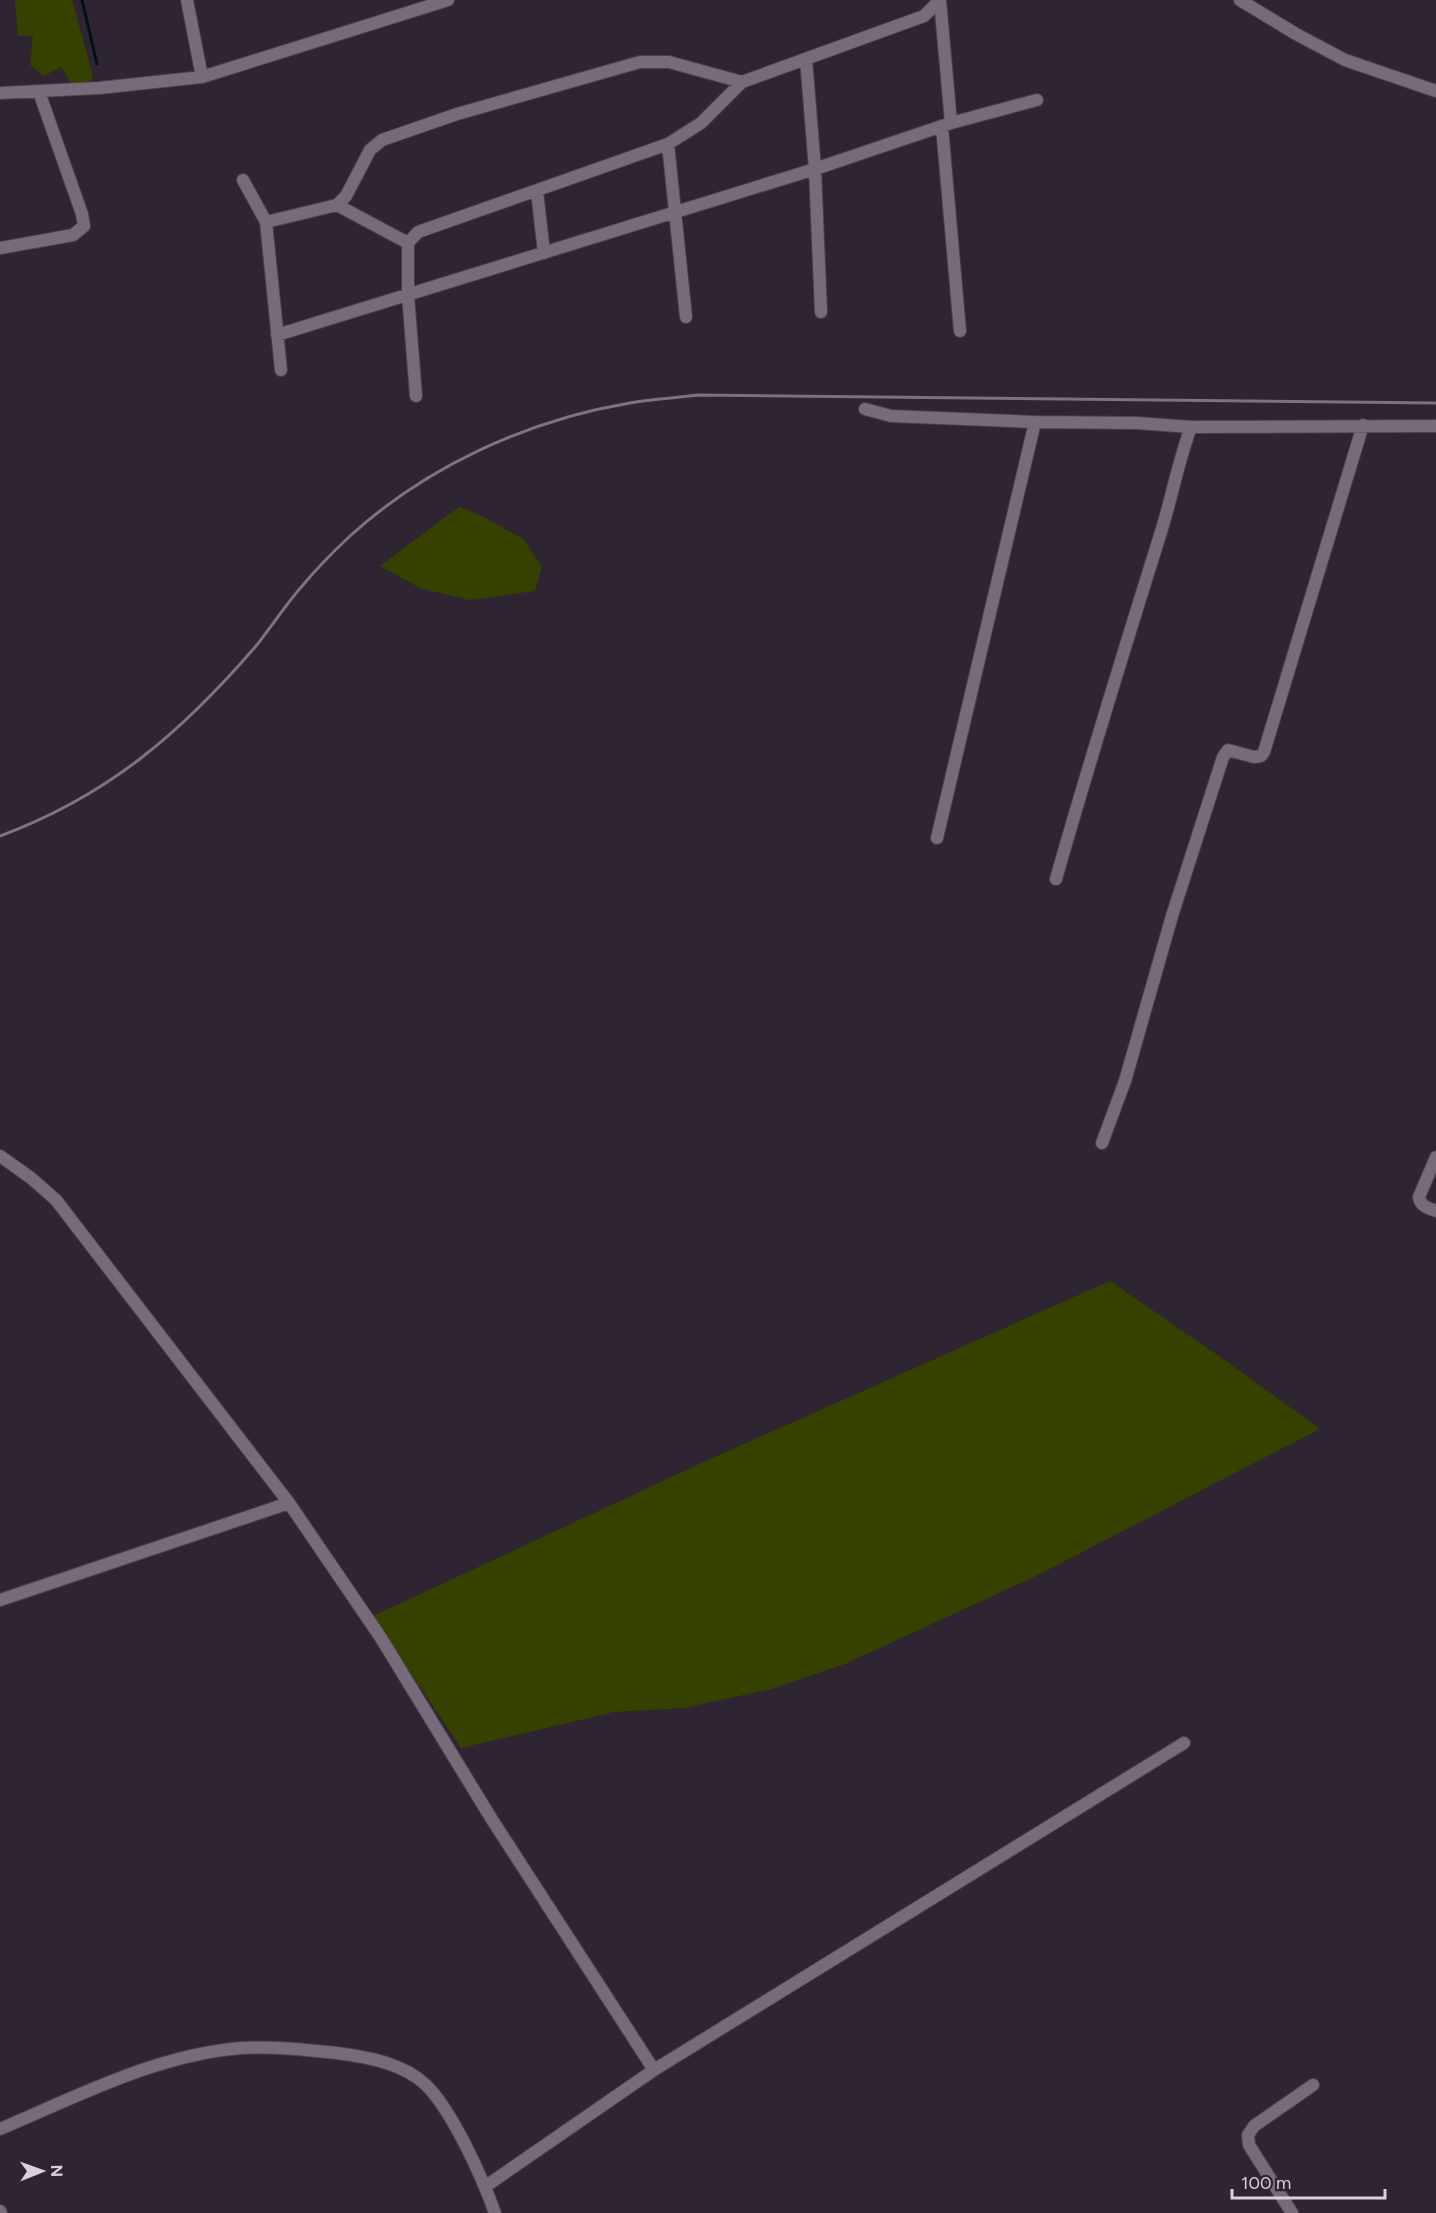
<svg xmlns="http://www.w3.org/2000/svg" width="1436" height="2213" font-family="Figtree,sans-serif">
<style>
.green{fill:#364100}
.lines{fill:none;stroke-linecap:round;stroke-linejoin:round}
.stream{stroke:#031016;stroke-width:3}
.minor-casing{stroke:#49404b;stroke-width:14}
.minor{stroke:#776b7a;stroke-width:12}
.rail{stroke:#7c737e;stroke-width:3}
</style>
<rect width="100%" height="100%" fill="#2f2432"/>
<!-- green -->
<path class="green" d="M 15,0 L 72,0 L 93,76 L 90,83 L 73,86 L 61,67 L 44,76 L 30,65 L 33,36 L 18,36 Z
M 459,507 L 484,517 L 523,539 L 542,567 L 535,591 L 469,600 L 420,588 L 380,566 Z
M 1110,1281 L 1229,1363 L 1320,1429 L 1034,1577 L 845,1664 L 771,1689 L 684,1708 L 614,1712 L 461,1748 L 373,1616 L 708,1460 Z"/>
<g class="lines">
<!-- stream -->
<path class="stream" d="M 82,0 L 97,64"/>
<defs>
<path id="minor" d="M 187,0 L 202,77
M 940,0 L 951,123
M 1240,0 L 1296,34 L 1345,60 L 1436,91
M 806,59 L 815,169 L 821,312
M 0,93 L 99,88 L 202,77 L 448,0
M 942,127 L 960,331
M 668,144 L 686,317
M 243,180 L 266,222 L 281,370
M 537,191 L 544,253
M 337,205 L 408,243
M 266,222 L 337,205 L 346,196 L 370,150 L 382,140 L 457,114 L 640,62 L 669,62 L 742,82
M 0,248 L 73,235 L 84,226 L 82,214 L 39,92
M 277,335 L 815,169 L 951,123 L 1037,100
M 416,396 L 408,295 L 408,243 L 418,232 L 668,144 L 701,123 L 742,82 L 924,16 L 940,0
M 865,409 L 891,416 L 1035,422 L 1137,423 L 1191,427 L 1436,426
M 937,838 L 1035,422
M 1056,879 C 1089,763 1125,647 1161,532 C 1172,497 1178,462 1191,427
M 1102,1143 L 1125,1081 L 1172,916 L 1223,757 L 1228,750 L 1254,757 L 1261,756 L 1264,752 L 1363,425
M 0,1156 L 31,1178 L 56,1200 L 289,1503 L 381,1638 L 491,1818 L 654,2070 L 486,2186
M 1436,1157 L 1419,1197 C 1420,1206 1428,1208 1436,1211
M 0,1600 L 289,1503
M 654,2070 L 1184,1743
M 0,2129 C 78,2096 156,2055 241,2048 C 272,2046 306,2050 337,2053 C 367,2057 403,2063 426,2085 C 453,2112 482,2177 495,2213
M 0,2211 L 1,2213
M 1292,2213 L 1249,2145 L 1248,2135 L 1254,2126 L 1313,2085"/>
</defs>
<!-- minor casing -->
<use href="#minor" class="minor-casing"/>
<!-- minor -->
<use href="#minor" class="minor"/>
<!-- rail -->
<path class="rail" d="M 0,836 C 108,796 182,732 256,646 C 272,626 286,604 303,585 C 317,568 334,551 350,536 C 427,466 528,420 630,403 C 652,399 675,398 698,395 L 1436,403"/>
</g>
<!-- north arrow -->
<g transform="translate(42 2171) rotate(89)" stroke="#2f2432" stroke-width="4.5" paint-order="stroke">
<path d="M0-4.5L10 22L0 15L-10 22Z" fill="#d8d1da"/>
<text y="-9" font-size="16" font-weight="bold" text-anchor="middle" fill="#d8d1da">N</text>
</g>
<!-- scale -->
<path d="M1232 2189v9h153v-9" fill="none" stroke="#d8d1da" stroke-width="3"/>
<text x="1241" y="2189" font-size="18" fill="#d8d1da" stroke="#2f2432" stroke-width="4.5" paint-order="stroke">100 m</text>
</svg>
